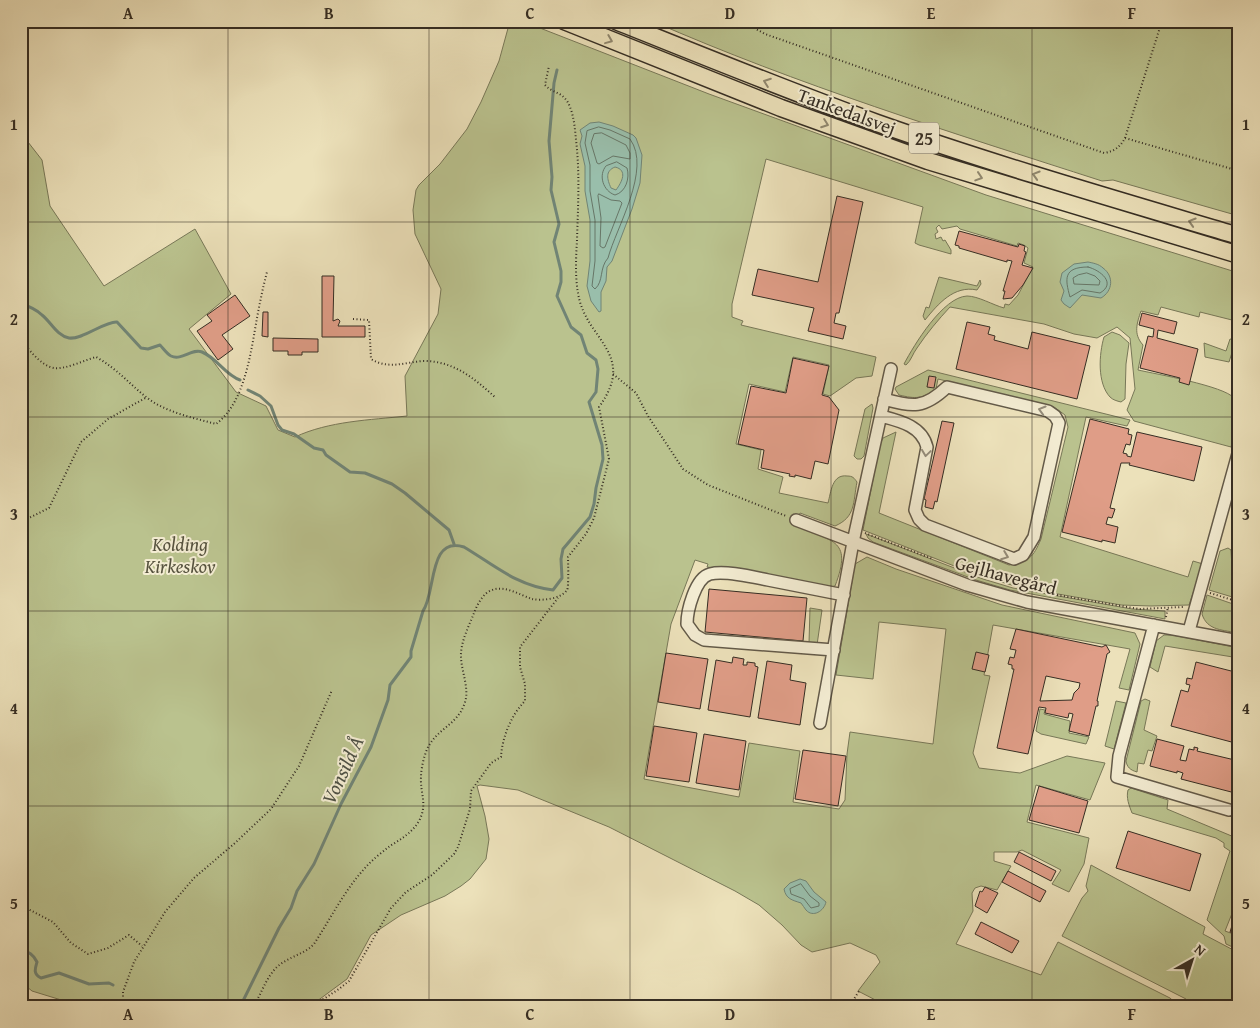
<svg xmlns="http://www.w3.org/2000/svg" width="1260" height="1028" font-family="'Gentium Book Plus',serif">
<style>
.green{fill:#bac28e;stroke:#787858}
.water{fill:#99beab;stroke:#718475;fill-rule:evenodd}
.lines{fill:none;stroke-linecap:round;stroke-linejoin:round}
.shore{stroke:#677667;stroke-width:1}
.stream{stroke:#718475;stroke-width:3}
.building{fill:#df9d87;stroke:#352d23;fill-rule:evenodd}
.minor-casing{stroke:#635a49;stroke-width:14}
.highway-casing{stroke:#352d23;stroke-width:19}
.path{stroke:#352d23;stroke-width:2;stroke-dasharray:1 2.5;stroke-linecap:butt}
.minor{stroke:#f3ecd2;stroke-width:11}
.highway{stroke:#ece1ba;stroke-width:16}
.oneway{stroke:#90876e}
.oneway2{stroke:#948c7a}
.grid{fill:none;stroke:#352d23;stroke-width:1;stroke-opacity:0.55}
.labels{text-anchor:middle;dominant-baseline:central;stroke-width:4;stroke-linejoin:round;paint-order:stroke}
.shield{fill:#f3ecd2;stroke:#6e6658;stroke-width:1}
.shield-label{font-size:18px;font-weight:bold;fill:#352d23}
.street-label{font-size:19px;fill:#352d23;stroke:#f3ecd2}
.park-label{font-size:19px;font-style:italic;fill:#56523e;stroke:#f3ecd2}
.water-label{font-size:20px;font-style:italic;fill:#4e5145;stroke:#f3ecd2}
.neatline{fill:none;stroke:#352d23;stroke-width:2}
.grid-label{font-size:16px;text-anchor:middle;font-weight:bold;fill:#352d23}
</style>
<rect width="100%" height="100%" fill="#ece1ba"/>
<filter id="stains"><feTurbulence type="fractalNoise" baseFrequency=".004" numOctaves="4"/><feColorMatrix values="0 0 0 0 .2 0 0 0 0 .09 0 0 0 0 .02 0 0 0 .5 -.17"/></filter>
<radialGradient id="worn" r=".72"><stop offset=".6" stop-color="#630" stop-opacity="0"/><stop offset="1" stop-color="#630" stop-opacity=".3"/></radialGradient>
<!-- green -->
<path class="green" d="M 510,21 L 522,21 L 709,94 L 986,195 L 1239,273 L 1239,329 L 1234,327 L 1236,321 L 1200,312 L 1199,317 L 1161,307 L 1158,315 L 1141,311 C 1137,323 1133,334 1143,345 L 1138,370 C 1156,374 1224,386 1234,398 C 1242,408 1234,436 1231,447 L 1134,421 L 1127,410 L 1135,389 L 1130,338 L 1117,327 L 1097,338 L 1074,334 L 1044,324 L 950,307 C 938,320 927,333 917,348 C 913,353 911,361 906,365 L 904,364 C 914,345 943,297 967,296 C 978,296 993,305 1004,308 L 1005,304 L 1009,305 L 1018,295 L 1033,267 L 1024,263 L 1028,248 L 1024,245 L 1018,243 L 1017,246 L 960,229 L 957,226 L 942,229 L 939,225 L 936,228 L 938,232 L 935,234 L 936,239 L 941,237 L 943,241 L 945,240 L 951,250 L 951,254 L 919,245 L 915,243 L 923,207 L 766,159 L 732,304 L 732,317 L 743,321 L 741,325 L 876,357 L 872,376 L 856,378 L 830,396 L 823,394 L 829,365 L 793,357 L 785,392 L 749,384 L 736,444 L 761,450 L 758,469 L 783,477 L 779,493 L 828,503 C 831,492 832,474 847,476 C 853,476 854,478 857,482 C 853,502 856,517 835,526 L 800,513 L 794,525 C 830,542 854,537 835,586 L 830,587 L 707,567 L 708,564 L 695,560 L 671,624 L 644,779 L 739,797 L 749,743 L 800,751 L 793,802 L 839,809 L 845,800 L 847,754 L 850,732 L 933,744 L 946,629 L 879,622 L 873,679 L 836,675 L 855,564 L 867,557 L 896,569 L 1002,605 L 1135,633 L 1140,644 L 1129,690 L 1119,688 L 1130,649 L 993,625 L 984,675 L 990,676 L 973,753 L 979,768 L 1020,773 L 1067,756 L 1105,763 L 1090,800 L 1036,785 L 1027,822 L 1089,838 L 1084,864 L 1069,892 L 1052,884 L 1061,870 L 1022,850 L 1017,852 L 994,852 L 994,861 L 1011,866 L 997,890 L 981,886 L 975,888 L 972,893 L 973,911 L 956,944 L 1041,975 L 1058,942 L 1170,998 L 1180,1007 L 889,1007 L 858,991 L 880,962 L 876,955 L 850,943 L 812,952 L 801,945 L 782,925 L 759,905 L 735,891 L 609,827 L 560,807 L 518,790 L 480,785 L 477,786 L 485,816 L 489,839 L 486,859 L 470,879 L 461,886 L 445,896 L 401,915 L 371,935 L 347,979 L 309,1007 L 84,1007 L 32,991 L 21,982 L 21,133 L 42,160 L 50,206 L 104,286 L 195,229 L 231,294 L 189,329 L 236,392 L 266,406 L 278,430 L 295,437 C 329,421 370,420 407,416 L 405,376 L 438,314 L 441,289 L 415,234 L 413,210 L 416,190 L 419,185 L 440,164 L 467,129 L 481,102 L 499,61 Z
M 652,21 L 1239,21 L 1239,216 L 1113,180 L 1102,181 C 950,132 798,85 652,21 Z
M 939,277 L 977,286 L 980,280 L 981,284 L 977,290 C 954,285 938,304 925,320 L 923,316 L 926,307 L 929,308 Z
M 1112,332 L 1120,335 L 1129,343 L 1126,364 L 1125,399 L 1121,402 C 1117,401 1113,400 1110,397 C 1097,383 1099,354 1104,337 Z
M 1230,339 L 1236,340 L 1229,362 L 1205,357 L 1204,343 L 1226,351 Z
M 928,370 L 1130,420 L 1127,426 L 1086,417 L 1060,537 L 1188,577 L 1193,561 L 1203,564 L 1189,605 L 1151,606 L 1121,605 L 1018,587 L 972,573 L 863,530 L 880,444 L 883,438 L 896,432 L 879,513 L 1009,565 C 1029,561 1033,558 1041,539 L 1068,427 L 1065,415 L 1054,407 L 938,379 L 936,389 C 922,399 916,399 899,395 L 895,389 L 896,387 Z
M 872,404 L 873,408 L 864,456 L 861,459 L 857,459 L 854,456 L 865,409 Z
M 866,534 L 983,579 L 1013,588 L 1132,609 L 1165,611 L 1165,619 L 1010,590 L 976,580 L 873,542 L 868,538 Z
M 1228,548 L 1231,550 L 1232,568 L 1234,578 L 1239,586 L 1239,599 L 1209,590 L 1220,551 Z
M 1207,595 L 1239,606 L 1239,633 C 1224,630 1207,631 1202,614 Z
M 810,608 L 822,610 L 817,645 L 809,643 Z
M 1164,635 L 1172,635 L 1239,648 L 1239,658 L 1165,646 L 1158,672 L 1150,667 L 1156,641 Z
M 1145,699 L 1150,701 L 1144,730 L 1157,736 L 1152,751 L 1148,750 L 1144,764 L 1138,763 L 1137,772 C 1130,770 1127,767 1126,761 L 1141,701 Z
M 1116,701 L 1126,703 L 1114,749 L 1105,746 Z
M 1040,709 L 1045,710 L 1044,714 L 1070,721 L 1069,733 L 1089,737 L 1086,744 L 1041,734 L 1036,731 Z
M 1131,788 L 1168,800 L 1167,809 L 1234,837 L 1234,840 L 1239,826 L 1239,872 L 1236,882 L 1239,886 L 1239,896 L 1225,931 L 1239,936 L 1239,950 L 1226,944 L 1224,936 L 1207,920 L 1230,851 L 1224,847 L 1224,843 L 1216,838 L 1132,813 C 1129,805 1126,798 1128,790 Z
M 1091,865 L 1205,927 L 1203,934 L 1239,953 L 1239,1007 L 1194,1007 L 1186,999 L 1062,936 L 1082,898 L 1088,891 L 1086,886 Z"/>
<!-- water -->
<path class="water" d="M 599,122 L 613,126 L 633,135 L 636,138 L 642,155 L 640,183 L 632,209 L 612,261 L 607,267 L 606,281 L 601,292 L 601,311 L 599,312 L 591,301 L 587,286 L 590,261 L 590,220 L 585,191 L 585,166 L 580,144 L 582,136 L 580,130 L 590,123 ZM 615,167 C 628,170 622,182 616,190 L 611,188 C 607,179 605,171 615,167 Z
M 1088,262 C 1093,263 1099,264 1103,268 C 1114,276 1113,291 1101,298 L 1082,295 L 1070,308 L 1064,304 L 1061,300 L 1064,291 L 1060,282 L 1062,273 L 1074,264 Z
M 800,879 L 806,881 L 814,892 L 826,902 C 824,911 813,918 806,910 C 804,908 803,905 801,903 C 792,900 786,899 784,889 L 790,883 Z"/>
<g class="lines">
<!-- shore -->
<path class="shore" d="M 599,127 L 610,130 L 630,139 C 652,169 616,228 608,258 C 599,268 604,281 595,289 L 592,286 L 595,261 L 595,220 L 590,191 L 590,165 L 585,143 L 587,131 Z
M 602,133 L 626,145 L 630,153 L 630,159 L 613,156 L 599,164 L 597,163 L 591,143 L 594,134 Z
M 617,162 L 627,168 C 630,178 626,192 615,195 C 603,191 598,175 606,166 Z
M 599,194 L 611,200 L 620,201 L 622,203 L 605,247 L 603,248 L 600,246 L 601,218 L 598,196 Z
M 1088,267 C 1100,270 1117,283 1100,293 L 1082,290 L 1070,297 C 1065,279 1063,267 1088,267 Z
M 1087,273 L 1095,276 L 1100,281 L 1099,285 L 1074,284 L 1073,278 L 1078,275 Z
M 801,884 L 810,896 L 819,903 L 819,906 L 811,908 L 804,899 L 791,894 L 790,889 Z"/>
<!-- stream -->
<path class="stream" d="M 21,304 C 28,306 37,310 42,315 C 51,322 57,336 69,338 C 82,340 105,321 117,322 L 141,348 L 148,349 L 160,345 C 163,348 167,354 171,356 C 182,361 192,348 202,352 C 217,358 225,375 240,380
M 248,390 L 260,396 L 271,406 L 278,425 L 282,430 L 294,434 L 314,448 L 323,450 L 326,455 L 350,472 L 365,473 L 392,484 L 405,493 L 449,530 L 454,544
M 21,950 C 29,952 33,954 37,962 C 35,969 33,974 41,978 L 59,973 L 89,984 L 109,983 L 113,985
M 240,1007 L 279,928 L 291,908 L 297,891 L 314,864 L 341,804 L 371,747 L 388,700 L 390,685 L 411,657 L 411,651 L 423,611 C 436,593 428,535 464,547 C 494,565 517,586 553,590 L 562,578 L 561,559 L 563,549 L 590,517 L 594,504 L 596,488 L 603,459 L 602,445 L 589,402 L 596,392 L 598,369 L 596,360 L 587,353 L 581,335 L 571,327 L 557,296 L 561,282 L 561,271 L 554,242 L 559,224 L 551,190 L 552,177 L 549,141 L 554,83 L 557,70"/>
</g>
<!-- building -->
<path class="building" d="M 837,196 L 863,202 L 839,313 L 836,313 L 834,323 L 846,326 L 843,339 L 808,331 L 814,308 L 752,295 L 758,269 L 818,282 Z
M 959,231 L 1018,247 L 1019,244 L 1025,246 L 1024,251 L 1026,252 L 1022,265 L 1033,268 L 1023,285 L 1012,298 L 1003,299 L 1005,291 L 1003,291 L 1012,261 L 1007,260 L 1007,262 L 959,248 L 959,246 L 955,245 Z
M 322,276 L 334,276 L 333,321 L 338,319 L 340,321 L 338,326 L 365,326 L 365,337 L 322,337 Z
M 235,295 L 250,316 L 222,335 L 233,349 L 218,360 L 197,331 L 212,321 L 207,315 Z
M 263,312 L 268,312 L 268,337 L 262,336 Z
M 1142,313 L 1177,322 L 1174,334 L 1158,330 L 1157,338 L 1198,349 L 1189,385 L 1179,382 L 1180,378 L 1140,368 L 1148,336 L 1153,337 L 1154,329 L 1139,325 Z
M 967,322 L 990,327 L 988,334 L 995,336 L 994,340 L 1028,349 L 1032,332 L 1090,346 L 1077,399 L 956,369 Z
M 273,338 L 318,339 L 318,352 L 302,352 L 302,355 L 288,355 L 288,351 L 273,351 Z
M 793,358 L 829,366 L 822,395 L 829,397 L 839,410 L 828,464 L 815,461 L 811,479 L 795,475 L 795,477 L 789,476 L 790,474 L 761,468 L 764,450 L 738,444 L 751,386 L 786,393 Z
M 929,376 L 936,377 L 934,388 L 927,387 Z
M 1090,419 L 1129,429 L 1128,434 L 1132,435 L 1130,445 L 1126,444 L 1123,453 L 1127,454 L 1127,456 L 1131,457 L 1137,432 L 1202,447 L 1194,481 L 1129,465 L 1130,463 L 1121,463 L 1110,508 L 1115,509 L 1112,518 L 1108,517 L 1106,524 L 1118,527 L 1115,543 L 1102,540 L 1102,542 L 1062,532 Z
M 942,421 L 954,423 L 937,502 L 935,501 L 933,509 L 925,507 L 926,500 L 924,499 Z
M 709,589 L 807,598 L 803,641 L 705,632 Z
M 1016,629 L 1102,647 L 1106,645 L 1110,652 L 1107,654 L 1097,701 L 1098,701 L 1098,706 L 1096,706 L 1089,736 L 1069,731 L 1073,714 L 1069,713 L 1068,718 L 1045,713 L 1046,708 L 1039,707 L 1028,754 L 997,748 L 1014,669 L 1012,669 L 1012,665 L 1008,664 L 1010,657 L 1014,658 L 1016,650 L 1010,649 ZM 1046,676 L 1080,683 L 1079,688 L 1074,693 L 1072,700 L 1040,701 Z
M 976,652 L 989,655 L 985,672 L 972,669 Z
M 666,653 L 708,659 L 700,709 L 658,702 Z
M 733,657 L 744,659 L 743,665 L 747,665 L 747,662 L 755,663 L 755,666 L 758,667 L 750,717 L 708,710 L 716,660 L 732,663 Z
M 767,661 L 792,665 L 790,680 L 806,683 L 800,725 L 758,718 Z
M 1196,662 L 1239,673 L 1239,744 L 1171,726 L 1181,690 L 1188,692 L 1190,685 L 1186,684 L 1187,678 L 1192,679 Z
M 654,726 L 697,733 L 689,782 L 646,776 Z
M 704,734 L 746,741 L 739,790 L 696,783 Z
M 1157,739 L 1184,746 L 1180,760 L 1186,761 L 1189,749 L 1194,750 L 1194,747 L 1198,748 L 1197,751 L 1239,761 L 1239,794 L 1181,779 L 1183,773 L 1177,771 L 1177,773 L 1150,766 Z
M 803,750 L 846,756 L 838,806 L 795,799 Z
M 1039,786 L 1088,801 L 1079,833 L 1029,820 Z
M 1128,831 L 1201,854 L 1190,891 L 1116,868 Z
M 1019,852 L 1056,871 L 1051,881 L 1014,862 Z
M 1008,871 L 1046,891 L 1040,902 L 1002,882 Z
M 985,887 L 998,893 L 987,913 L 975,906 L 980,891 L 982,892 Z
M 1239,903 L 1239,934 L 1230,932 Z
M 981,922 L 1019,941 L 1012,953 L 975,934 Z"/>
<g class="lines">
<defs>
<path id="minor" d="M 881,416 C 900,421 922,426 927,447 L 915,510 L 919,519 L 925,525 L 1014,559 L 1023,555 L 1034,537 L 1059,423 L 1055,416 L 1048,411 L 947,387 C 924,409 913,407 884,399
M 796,520 L 967,585 L 1027,602 L 1239,641
M 1154,625 L 1119,756 L 1117,777 L 1229,810
M 1189,631 L 1239,450
M 834,650 L 704,640 L 695,635 L 687,624 C 687,611 695,578 710,574 C 725,570 753,577 768,580 C 793,585 818,590 844,595
M 820,723 L 853,542 L 891,369"/>
<path id="highway" d="M 564,21 L 781,108 L 928,161 L 1239,255
M 616,21 C 703,56 789,91 877,123 C 996,165 1118,200 1239,236"/>
</defs>
<!-- minor casing -->
<use href="#minor" class="minor-casing"/>
<!-- highway casing -->
<use href="#highway" class="highway-casing"/>
<!-- path -->
<path class="path" d="M 751,21 L 756,29 L 765,34 L 1104,153 C 1115,151 1120,147 1125,138 L 1239,171
M 1125,138 L 1162,21
M 353,319 L 369,320 L 371,359 C 389,370 405,362 424,361 C 454,361 475,379 496,398
M 21,341 C 30,350 41,366 54,368 C 64,370 85,360 96,357 C 118,369 131,386 150,400 C 169,413 194,418 216,424 C 245,403 251,351 257,318 C 260,302 263,287 267,272
M 21,355 L 27,347
M 613,374 L 636,393 L 648,416 L 683,469 L 708,485 L 786,516
M 27,519 L 49,508 L 81,442 L 108,419 L 147,397
M 865,533 L 933,559
M 1210,593 L 1239,602
M 1057,595 L 1139,609 L 1183,607
M 1166,617 L 1168,607
M 21,904 L 28,909 L 53,922 L 71,943 L 88,954 L 108,948 L 129,935 L 142,946
M 123,1007 L 123,992 L 134,962 L 165,912 L 194,878 L 235,843 L 271,809 L 299,766 L 332,690
M 253,1007 C 261,995 265,980 275,969 C 286,957 304,955 314,944 C 331,918 344,891 365,868 C 372,860 382,852 390,846 C 401,839 412,833 419,821 C 428,804 420,794 421,777 C 421,770 423,761 425,755 C 432,730 456,727 464,705 C 471,689 460,670 461,653 C 462,639 469,626 474,613 C 477,605 483,593 492,590 C 505,585 520,595 532,599 C 542,601 561,599 567,590 C 569,588 568,561 568,557 L 586,534 L 594,518 L 609,459 L 599,407 C 638,353 585,340 578,293 C 575,276 576,257 577,240 C 578,206 580,174 576,140 C 575,129 574,117 570,107 C 564,91 553,94 545,85 L 549,66
M 311,1007 L 339,989 L 349,981 L 391,908 L 406,892 L 432,875 L 454,854 L 458,847 L 470,809 L 471,791 L 491,763 L 501,757 C 502,738 511,715 525,701 L 525,684 L 520,667 L 520,647 L 558,598
M 849,1007 L 859,991"/>
<!-- minor -->
<use href="#minor" class="minor"/>
<!-- highway -->
<use href="#highway" class="highway"/>
</g>
<!-- one-way arrows -->
<defs><path id="oneway-chevron" d="M-2-3.5L2.5 0L-2 3.5" fill="none" stroke-width="1.6" stroke-linecap="round" stroke-linejoin="round" transform="scale(1.25)"/></defs>
<g class="oneway">
<use href="#oneway-chevron" transform="translate(609 40) rotate(22)"/>
<use href="#oneway-chevron" transform="translate(767 82) rotate(-160)"/>
<use href="#oneway-chevron" transform="translate(825 124) rotate(20)"/>
<use href="#oneway-chevron" transform="translate(1036 175) rotate(-163)"/>
<use href="#oneway-chevron" transform="translate(979 177) rotate(18)"/>
<use href="#oneway-chevron" transform="translate(1192 222) rotate(-163)"/>
</g>
<g class="oneway2">
<use href="#oneway-chevron" transform="translate(1042 410) rotate(-164)"/>
<use href="#oneway-chevron" transform="translate(926 453) rotate(98)"/>
<use href="#oneway-chevron" transform="translate(1005 556) rotate(21)"/>
</g>
<!-- grid -->
<path class="grid" d="M 228,21 L 228,1007M 429,21 L 429,1007M 630,21 L 630,1007M 831,21 L 831,1007M 1032,21 L 1032,1007M 21,222 L 1239,222M 21,417 L 1239,417M 21,611 L 1239,611M 21,806 L 1239,806"/>
<g class="labels">
<!-- shield labels -->
<rect class="shield" x="909" y="122.5" width="30" height="31" rx="4"/>
<g class="shield-label">
<text x="924" y="138">25</text>
</g>
<!-- street labels -->
<g class="street-label">
<text transform="translate(847 111) rotate(20)">Tankedalsvej</text>
<text transform="translate(1006 575) rotate(15)">Gejlhavegård</text>
</g>
<!-- park labels -->
<g class="park-label">
<text x="180" y="544">Kolding<tspan x="180" dy="22">Kirkeskov</tspan></text>
</g>
<!-- water labels -->
<g class="water-label">
<text transform="translate(342 770) rotate(-65)">Vonsild Å</text>
</g>
</g>
<!-- margin -->
<rect width="1260" height="1028" fill="none" stroke="#ece1ba" stroke-width="55"/>
<!-- north arrow -->
<g transform="translate(1192 960) rotate(39)" stroke="#f3ecd2" stroke-width="4" paint-order="stroke">
<path d="M0-4L9 19L0 12L-9 19Z" fill="#352d23"/>
<text y="-8" font-size="14" font-weight="bold" text-anchor="middle" fill="#352d23">N</text>
</g>
<rect x="28" y="28" width="1204" height="972" class="neatline"/>
<g class="grid-label">
<text x="128" y="19">A</text>
<text x="329" y="19">B</text>
<text x="530" y="19">C</text>
<text x="730" y="19">D</text>
<text x="931" y="19">E</text>
<text x="1132" y="19">F</text>
<text x="14" y="130">1</text>
<text x="1246" y="130">1</text>
<text x="14" y="325">2</text>
<text x="1246" y="325">2</text>
<text x="14" y="520">3</text>
<text x="1246" y="520">3</text>
<text x="14" y="714">4</text>
<text x="1246" y="714">4</text>
<text x="14" y="909">5</text>
<text x="1246" y="909">5</text>
<text x="128" y="1020">A</text>
<text x="329" y="1020">B</text>
<text x="530" y="1020">C</text>
<text x="730" y="1020">D</text>
<text x="931" y="1020">E</text>
<text x="1132" y="1020">F</text>
</g>
<rect width="100%" height="100%" filter="url(#stains)"/>
<rect width="100%" height="100%" fill="url(#worn)"/>
</svg>
